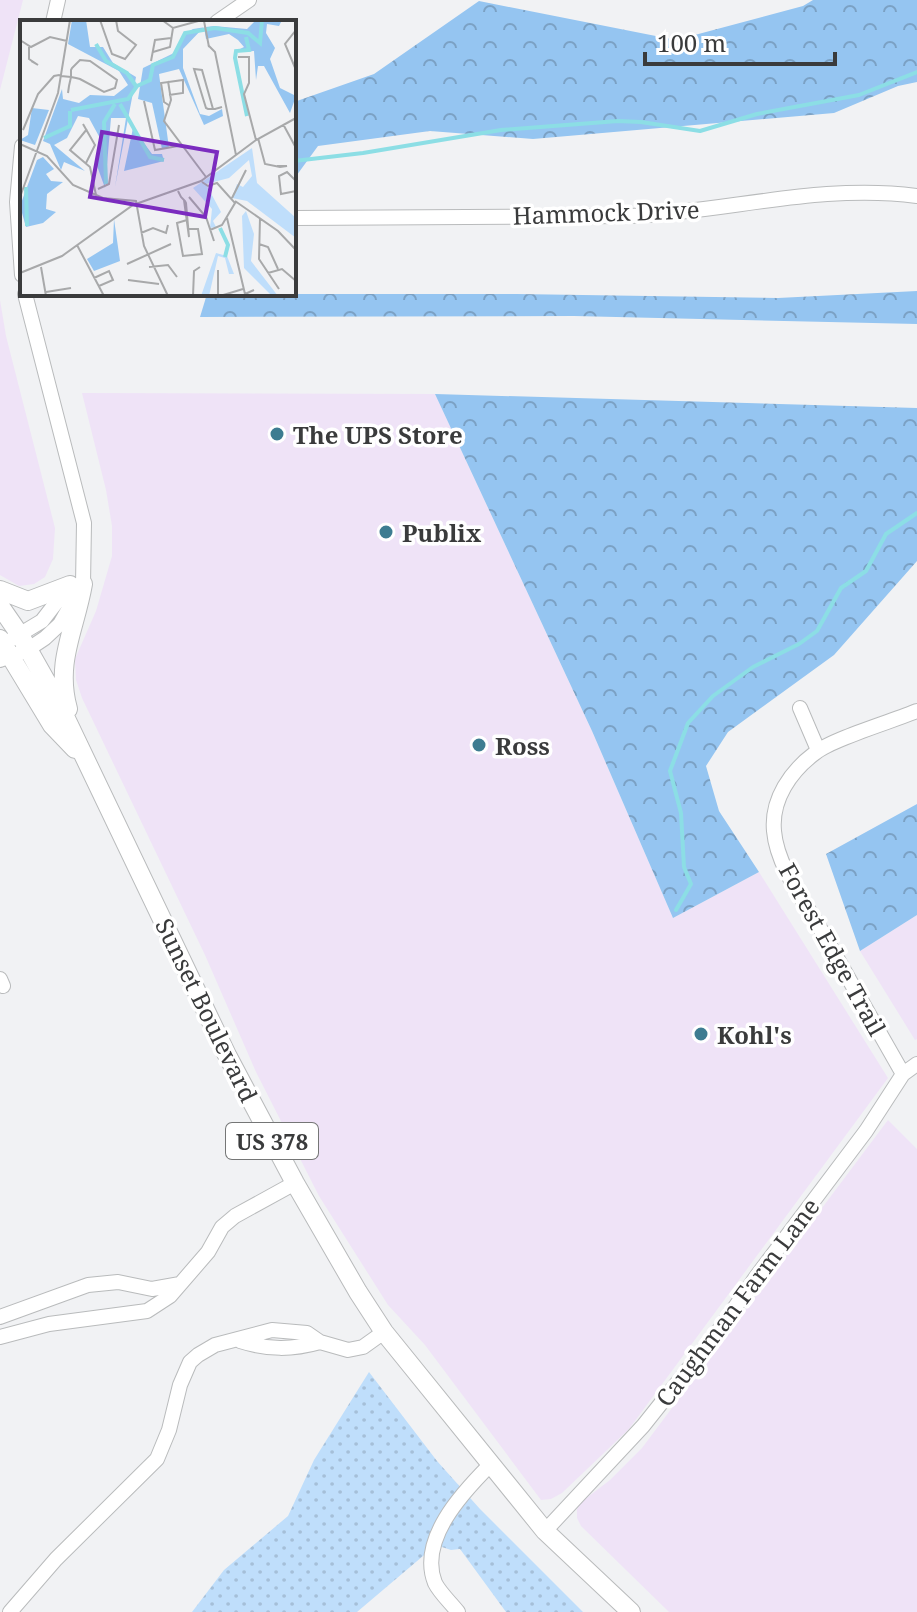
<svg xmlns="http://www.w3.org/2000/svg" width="917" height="1612" font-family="'Noto Serif',serif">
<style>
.commercial{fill:#efe3f7}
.grass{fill:url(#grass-dots)}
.forest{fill:url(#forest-crowns)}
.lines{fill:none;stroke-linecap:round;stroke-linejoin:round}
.stream{stroke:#8cdee5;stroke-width:4}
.minor-casing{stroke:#b9bbbc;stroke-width:16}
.major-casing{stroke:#b9bbbc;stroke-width:20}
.minor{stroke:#fff;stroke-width:14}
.major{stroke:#fff;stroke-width:18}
.poi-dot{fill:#3d7c91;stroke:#fff;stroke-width:3}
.labels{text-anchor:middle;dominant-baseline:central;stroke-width:7;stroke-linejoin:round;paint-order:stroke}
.shield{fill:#fff;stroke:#757676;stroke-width:2}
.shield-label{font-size:22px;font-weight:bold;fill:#3a3b3c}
.street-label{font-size:24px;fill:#3a3b3c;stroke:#fff}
.poi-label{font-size:24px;font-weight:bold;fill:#3a3b3c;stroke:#fff;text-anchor:start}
.inset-river{fill:none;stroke:#8cdee5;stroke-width:4}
.inset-road{fill:none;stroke:#a8a9aa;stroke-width:2}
.view{fill:#7b2cbf;fill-opacity:0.15;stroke:#7b2cbf;stroke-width:4}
.inset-edge{fill:none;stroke:#3a3b3c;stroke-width:4}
</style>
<defs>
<pattern id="grass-dots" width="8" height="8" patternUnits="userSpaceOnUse" patternTransform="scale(2)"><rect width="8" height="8" fill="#bfdefb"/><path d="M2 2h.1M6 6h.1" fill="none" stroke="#a5bfd8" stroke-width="1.8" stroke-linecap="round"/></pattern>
<pattern id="forest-crowns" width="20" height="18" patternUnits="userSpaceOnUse" patternTransform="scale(2)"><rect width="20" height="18" fill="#95c5f1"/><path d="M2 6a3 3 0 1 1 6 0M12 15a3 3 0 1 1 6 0" fill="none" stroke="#7ba1c4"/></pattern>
</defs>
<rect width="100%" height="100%" fill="#f1f2f4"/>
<!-- commercial -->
<path class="commercial" d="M 0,0 L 23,0 L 0,90 Z
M 0,300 L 6,336 L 55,528 L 53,559 L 45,577 L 34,584 L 19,586 L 0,575 Z
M 82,393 L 435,394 L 592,731 L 673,918 L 759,872 L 888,1078 L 629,1429 L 562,1493 L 551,1499 L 541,1500 L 425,1345 L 388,1305 L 319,1196 L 256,1072 L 205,955 L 82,698 L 76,680 L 75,659 L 96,611 L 112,556 L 112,526 L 106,490 Z
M 917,915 L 917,1039 L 915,1040 L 860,951 Z
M 888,1120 L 917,1149 L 917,1612 L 669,1612 L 581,1526 L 577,1518 L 577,1509 L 580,1503 L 610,1480 L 642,1448 Z"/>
<!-- grass -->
<path class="grass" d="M 369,1372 L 437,1461 L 480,1509 L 583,1612 L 506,1612 L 460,1549 L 451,1550 L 436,1545 L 357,1612 L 192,1612 L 224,1570 L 288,1516 L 314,1460 Z"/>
<!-- forest -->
<path class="forest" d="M 813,0 L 917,0 L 917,82 L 898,86 L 834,113 L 533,139 L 430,131 L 318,146 L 294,179 L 294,102 L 374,74 L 479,1 L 676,40 L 803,6 Z
M 917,291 L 917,324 L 574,316 L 200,317 L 207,294 L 517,294 L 778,298 Z
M 435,394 L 917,408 L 917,561 L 834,655 L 728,732 L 706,766 L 719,811 L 759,872 L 673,918 L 592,731 Z
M 917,804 L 917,915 L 860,951 L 826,854 Z"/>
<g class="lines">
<!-- stream -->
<path class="stream" d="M 294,161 L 363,153 L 501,130 L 618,121 L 641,122 L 700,131 L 757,114 L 859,95 L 917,72
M 676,910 L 691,884 L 684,867 L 681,813 L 670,771 L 688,723 L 713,696 L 753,667 L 799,644 L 817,631 L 841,588 L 866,571 L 886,534 L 917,513"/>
<defs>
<path id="minor" d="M 53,22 L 58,0
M 217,22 L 249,0
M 22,146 L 17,202 L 22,275
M 294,218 L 630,216 C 727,212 820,183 917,196
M 12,639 L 42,621 L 69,586
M 0,660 L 27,650 L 45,638 L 60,624 L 83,584 L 84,523 L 25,294
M 800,708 L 818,750
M 0,979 L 3,986
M 903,1074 C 876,1026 848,978 821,930 C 804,901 777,866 774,831 C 771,799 791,771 815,753 C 832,739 893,721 917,711
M 0,1317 L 88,1285 L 118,1282 L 152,1289 L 180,1284
M 0,1337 L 49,1324 L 147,1311 L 170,1296 L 208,1252 L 222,1227 L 235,1216 L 295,1183
M 240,1341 C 268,1350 292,1350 320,1342
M 545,1531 L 643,1426 L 717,1333 L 756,1277 L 866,1131 L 903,1074 L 917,1064
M 10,1612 L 56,1559 L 157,1459 L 169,1430 L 180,1385 L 190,1362 L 198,1355 L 215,1345 L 272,1330 L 307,1333 L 320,1342 L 348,1350 L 363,1347 L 384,1332
M 458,1612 C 451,1603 440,1593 435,1583 C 418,1540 462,1493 490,1465"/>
<path id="major" d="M 0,590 L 28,601 L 70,585
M 0,606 L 20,635 L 59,704 L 227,1055 L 295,1183 L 358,1292 L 384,1332 L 545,1531 L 631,1612
M 0,639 L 52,725 L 75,749
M 68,709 C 55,662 75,630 83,584"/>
</defs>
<!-- minor casing -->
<use href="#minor" class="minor-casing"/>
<!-- major casing -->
<use href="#major" class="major-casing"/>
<!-- minor -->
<use href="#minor" class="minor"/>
<!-- major -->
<use href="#major" class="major"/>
</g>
<!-- markers -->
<g class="poi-dot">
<circle cx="277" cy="434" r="8"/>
<circle cx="386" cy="532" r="8"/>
<circle cx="479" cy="745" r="8"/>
<circle cx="701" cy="1034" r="8"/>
</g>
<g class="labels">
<!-- shield labels -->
<rect class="shield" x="226" y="1123" width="92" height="36" rx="6"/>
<g class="shield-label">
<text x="272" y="1141">US 378</text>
</g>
<!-- street labels -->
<g class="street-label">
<text transform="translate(606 212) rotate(-2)">Hammock Drive</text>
<text transform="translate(833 949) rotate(61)">Forest Edge Trail</text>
<text transform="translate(207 1010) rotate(64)">Sunset Boulevard</text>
<text transform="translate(737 1302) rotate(-53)">Caughman Farm Lane</text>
</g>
<!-- poi labels -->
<g class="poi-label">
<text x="293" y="434">The UPS Store</text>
<text x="402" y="532">Publix</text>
<text x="495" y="745">Ross</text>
<text x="717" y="1034">Kohl's</text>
</g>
</g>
<!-- overview -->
<g transform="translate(20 20)">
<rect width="276" height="276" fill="#f1f2f4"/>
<path d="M 232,128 L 237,163 L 276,198 L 276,218 L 227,181 L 212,178 L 217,164 L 223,167 L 232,156 L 229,140 L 209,158 L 186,164 L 201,192 L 193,201 L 196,207 L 190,208 L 192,189 L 173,168 ZM 226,191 L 234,214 L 231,241 L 258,276 L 250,274 L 224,248 L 222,196 ZM 196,233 L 207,236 L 214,254 L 209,254 L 205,238 L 198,236 L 189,276 L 181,276 Z" fill="#bfdefb"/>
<path d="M 52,0 L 66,0 L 70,27 L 83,27 L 93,43 L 116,57 L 95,167 L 106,98 L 91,98 L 85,168 L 76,143 L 81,120 L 69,98 L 58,96 L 47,118 L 34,125 L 65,151 L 44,142 L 41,150 L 30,124 L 23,121 L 42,69 L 43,79 L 59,83 L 70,75 L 94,76 L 108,65 L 99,51 L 48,24 ZM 236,0 L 262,0 L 259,6 L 247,4 L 246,13 L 255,28 L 250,39 L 260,68 L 276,76 L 270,93 L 244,46 L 238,46 L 236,60 L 234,31 L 214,32 L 224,27 L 218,20 L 209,14 L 186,19 L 184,7 L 163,29 L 163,48 L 180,94 L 189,96 L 202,89 L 203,96 L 184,105 L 159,49 L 139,54 L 149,128 L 142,129 L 132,83 L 118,79 L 123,48 L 154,33 L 163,15 L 173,9 L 186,7 L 194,6 L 227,9 ZM 12,88 L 29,90 L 15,125 L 0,120 L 8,115 ZM 113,108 L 132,134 L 142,134 L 144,141 L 104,151 ZM 23,137 L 34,149 L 26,154 L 31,161 L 43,162 L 27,174 L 26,189 L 36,192 L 23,203 L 6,207 L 0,186 L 17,140 ZM 94,199 L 100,241 L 74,251 L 67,239 L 93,223 Z" fill="#95c5f1"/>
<path class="inset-river" d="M 226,17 L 229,30 L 216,31 L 215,38 L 227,96M 76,24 L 86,41 L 107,53 L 116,66M 100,84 L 130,137 L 144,140M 51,90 L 108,79 L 117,66 L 130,60 L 133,45 L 153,37 L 165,13 L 195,8 L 228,13 L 240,23 L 242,0M 24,118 L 50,106 L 50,91M 86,164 L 84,102 L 95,84M 6,167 L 7,206M 200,208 L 208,225 L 205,237"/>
<path class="inset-road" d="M 80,0 L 92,34 L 105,39 L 116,25 L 98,11 L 96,0M 142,0 L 153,8 L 182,0M 184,1 L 189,27M 276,10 L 265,24 L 276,50M 0,20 L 11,27 L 30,17 L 47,21M 188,25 L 195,32 L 216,135M 9,27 L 9,39 L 18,45 L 11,41M 133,32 L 150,27 L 153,8M 218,37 L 229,37 L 229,63 L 224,74 L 236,120M 131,41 L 135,20 L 151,18M 148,61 L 151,80 L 144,101 L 186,157M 149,75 L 163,73 L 163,60 L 141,63 L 144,82 L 150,86M 124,81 L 135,130 L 158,126M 193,89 L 182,50 L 174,49 L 186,88 L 188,89 L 195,89 L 202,87M 63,104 L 75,125 L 66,143M 263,104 L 276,128M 67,109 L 50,130 L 70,147 L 76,175M 3,110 L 18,74 L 34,56 L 39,55 L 41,56 L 51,57 L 56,58 L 60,59 L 84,72 L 95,68 L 97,60 L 70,41 L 60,40 L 52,48 L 51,50 L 51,57 L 49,66 L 48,73M 238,118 L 245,144 L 260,147 L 267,146 L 257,146M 0,124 L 27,136 L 53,165 L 83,178 L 116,181 L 124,226 L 148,276M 276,161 L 267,152 L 259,156 L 261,174 L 276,171M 182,162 L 188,166 L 197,163 L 215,183 L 202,205 L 190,210M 78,169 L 89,164 L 99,105M 158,171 L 161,177 L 165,181 L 166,183 L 169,217 L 164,180M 0,177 L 38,73 L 50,0M 169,177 L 186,197 L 194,221M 212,178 L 226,150M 215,181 L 258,211 L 276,230M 207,198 L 225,274 L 234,270M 240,198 L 239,239 L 259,269M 167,200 L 157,203 L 163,236 L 182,234 L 178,209 L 167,209M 121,213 L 133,208 L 146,213 L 148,205M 239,224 L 248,227 L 258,249M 57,225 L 84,276M 107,244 L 151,224M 21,247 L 26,276M 129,247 L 148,245 L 157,257M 198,250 L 198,276M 0,253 L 42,236 L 113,185 L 181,161 L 236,120 L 276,98M 248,253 L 262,249 L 276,261M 74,258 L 89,251 L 93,260 L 79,266M 108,260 L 139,264M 26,272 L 51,268M 173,276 L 174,251 L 180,247M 200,276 L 223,269"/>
<path class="view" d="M 82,112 L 197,132 L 185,197 L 70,177 Z"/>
<rect width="276" height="276" class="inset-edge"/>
</g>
<!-- scale -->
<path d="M645 52v12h190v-12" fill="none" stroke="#3a3b3c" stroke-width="4"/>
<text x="657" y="52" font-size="24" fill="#3a3b3c" stroke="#ffffff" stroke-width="6" paint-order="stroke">100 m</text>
</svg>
